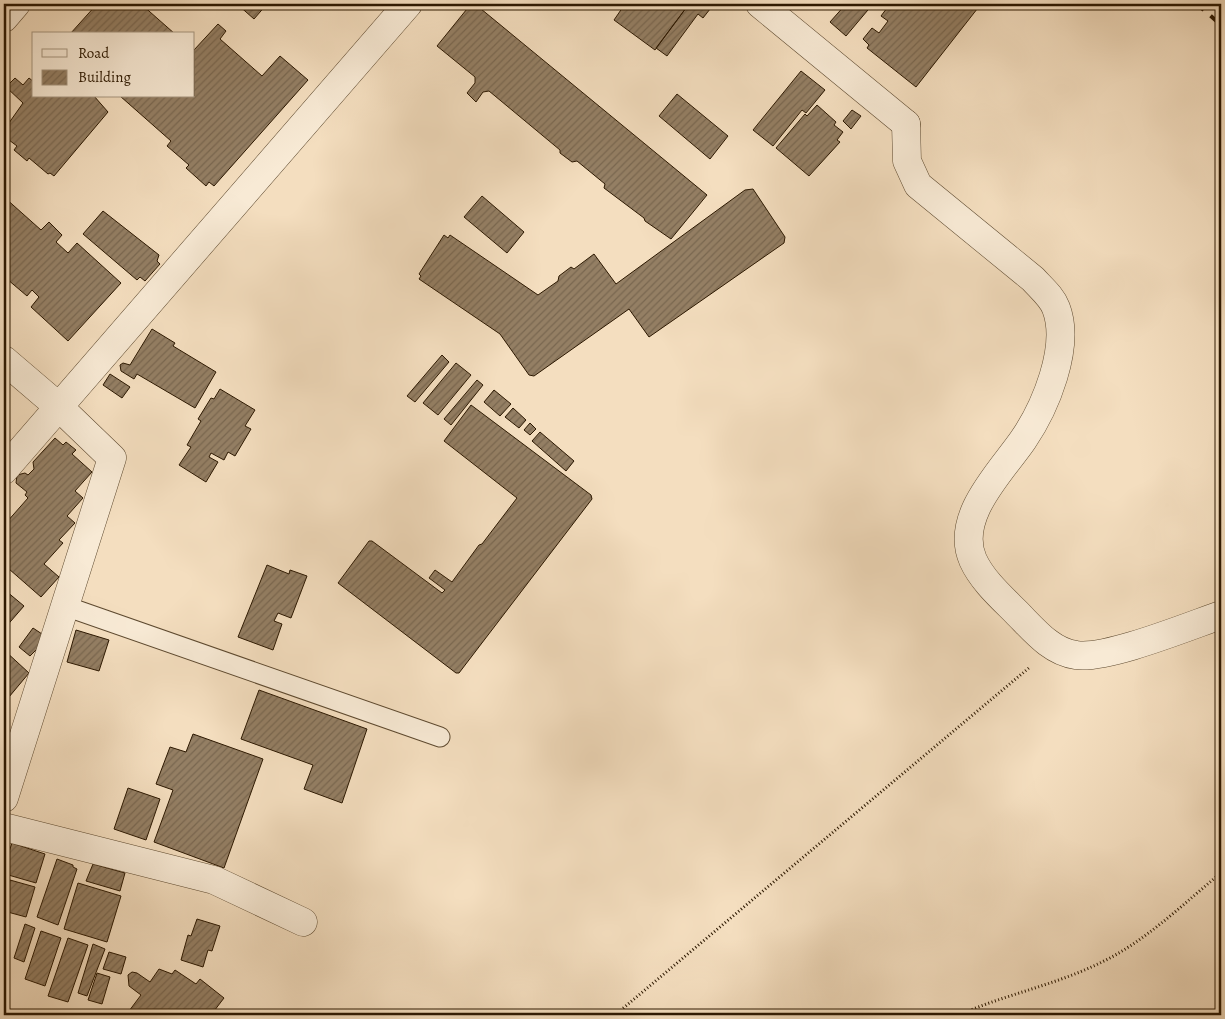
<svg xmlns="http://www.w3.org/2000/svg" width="1225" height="1019" font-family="Alegreya,serif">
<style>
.building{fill:url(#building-hatch);stroke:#2c1801}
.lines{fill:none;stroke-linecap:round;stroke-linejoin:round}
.service-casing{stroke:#5e4a30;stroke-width:21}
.minor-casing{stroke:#5e4a30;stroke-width:29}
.tertiary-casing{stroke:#5e4a30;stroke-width:29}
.path{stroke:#2c1801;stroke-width:3;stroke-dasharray:1 2.5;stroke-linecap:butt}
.service{stroke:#f8ead5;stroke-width:19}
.minor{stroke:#f8ead5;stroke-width:28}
.tertiary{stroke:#f8ead5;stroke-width:28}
.rail{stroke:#2c1801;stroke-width:4;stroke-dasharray:9 9;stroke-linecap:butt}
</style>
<defs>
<pattern id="building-hatch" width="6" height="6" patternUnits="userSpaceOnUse" patternTransform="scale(1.25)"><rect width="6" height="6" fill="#947f64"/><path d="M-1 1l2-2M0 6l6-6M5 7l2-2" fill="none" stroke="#796750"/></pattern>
</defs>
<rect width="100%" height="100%" fill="#f4debf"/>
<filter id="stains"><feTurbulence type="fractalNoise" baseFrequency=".004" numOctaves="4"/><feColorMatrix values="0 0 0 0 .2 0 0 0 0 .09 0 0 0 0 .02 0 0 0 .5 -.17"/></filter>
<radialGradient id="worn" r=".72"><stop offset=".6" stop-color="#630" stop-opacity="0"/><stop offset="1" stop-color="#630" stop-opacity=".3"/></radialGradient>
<!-- building -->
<path class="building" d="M 97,4 L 141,4 L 175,34 L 70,34 Z
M 237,4 L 267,4 L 254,19 Z
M 471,4 L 475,4 L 707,195 L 671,239 L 645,221 L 644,218 L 604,188 L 605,184 L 577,161 L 572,162 L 560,153 L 560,150 L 489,91 L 483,92 L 476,102 L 467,93 L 475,83 L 475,77 L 437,46 Z
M 625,4 L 689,4 L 655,50 L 614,20 Z
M 689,4 L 714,4 L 703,18 L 698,14 L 667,56 L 656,48 Z
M 846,4 L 873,4 L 846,36 L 830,22 Z
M 890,4 L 981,4 L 916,87 L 867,48 L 869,45 L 863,39 L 872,28 L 879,33 L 888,21 L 881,16 Z
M 218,24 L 226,31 L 220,39 L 262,76 L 280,56 L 308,80 L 214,186 L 209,182 L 206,186 L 186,168 L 189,165 L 167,146 L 171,141 L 120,96 L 194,96 L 194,50 Z
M 801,71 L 825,90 L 806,113 L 802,110 L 773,146 L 753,130 Z
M 15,78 L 23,85 L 29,78 L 34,82 L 34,96 L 94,96 L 108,112 L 54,176 L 50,173 L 48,174 L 29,158 L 27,161 L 14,150 L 17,146 L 5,137 L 4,130 L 23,103 L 6,87 Z
M 677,94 L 728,136 L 710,159 L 659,116 Z
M 817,105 L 836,122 L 834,125 L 843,132 L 837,140 L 840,142 L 809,176 L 776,148 L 805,114 L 807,116 Z
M 852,110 L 861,116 L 851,129 L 843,121 Z
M 753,189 L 785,237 L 784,243 L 649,337 L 629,309 L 534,376 L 529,375 L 500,334 L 419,279 L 421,276 L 419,274 L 444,235 L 448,238 L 450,235 L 538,295 L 558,281 L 559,276 L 571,267 L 574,269 L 594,254 L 616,284 L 745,190 Z
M 482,196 L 524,232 L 507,253 L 464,217 Z
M 4,197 L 41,230 L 49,222 L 62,235 L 56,242 L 68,253 L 77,243 L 121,283 L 68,341 L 31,307 L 39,297 L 32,290 L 27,296 L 7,279 L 4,280 Z
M 103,211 L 159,255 L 157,261 L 160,264 L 145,281 L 140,277 L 137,280 L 83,234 Z
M 152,329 L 175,343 L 173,346 L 216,372 L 195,408 L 137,374 L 134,379 L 121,371 L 120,365 L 123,363 L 130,365 Z
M 442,355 L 449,362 L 415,402 L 407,396 Z
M 456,363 L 471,375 L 438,415 L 423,403 Z
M 110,374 L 130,387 L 122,398 L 103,385 Z
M 477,380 L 483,385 L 451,425 L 444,419 Z
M 220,389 L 255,410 L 245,426 L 251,429 L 235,456 L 228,452 L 224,460 L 211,453 L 209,457 L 218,462 L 206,482 L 179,465 L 191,447 L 187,445 L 201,421 L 198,419 L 211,398 L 214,399 Z
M 494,390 L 511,404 L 500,416 L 484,402 Z
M 471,405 L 591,495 L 592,499 L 459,673 L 456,673 L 338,583 L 369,541 L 372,541 L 442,593 L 445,590 L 429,578 L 435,570 L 452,582 L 479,545 L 482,544 L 517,498 L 444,441 Z
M 513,408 L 526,420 L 519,428 L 505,417 Z
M 530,423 L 536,429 L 530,435 L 524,430 Z
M 540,432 L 574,461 L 566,471 L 532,441 Z
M 55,438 L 63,445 L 66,442 L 76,450 L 72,454 L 92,472 L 75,491 L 83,498 L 67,516 L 75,523 L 59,540 L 63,543 L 44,564 L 59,577 L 41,597 L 9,569 L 4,575 L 4,521 L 6,523 L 28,498 L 25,495 L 27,492 L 16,483 L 17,475 L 25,473 L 28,475 L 34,469 L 33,462 Z
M 267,565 L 289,574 L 290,570 L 307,576 L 291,618 L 278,613 L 274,621 L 282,624 L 273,650 L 238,637 Z
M 6,591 L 24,606 L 4,629 L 4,593 Z
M 33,628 L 42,634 L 37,649 L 30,656 L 19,647 Z
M 76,630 L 109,640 L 99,671 L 67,662 Z
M 4,650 L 29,673 L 4,703 Z
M 259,690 L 367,729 L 342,803 L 304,789 L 313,765 L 241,739 Z
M 193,734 L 263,759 L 224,868 L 154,842 L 173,790 L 156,784 L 170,747 L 186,752 Z
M 128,788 L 160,799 L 146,840 L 114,829 Z
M 12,843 L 45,854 L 36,883 L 5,874 L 7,867 L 4,866 Z
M 57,859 L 73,865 L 73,867 L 77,869 L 58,925 L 37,917 Z
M 93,864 L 125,873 L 120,891 L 86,881 Z
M 10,880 L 35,887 L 26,917 L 4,911 L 4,887 L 8,888 Z
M 78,883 L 121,896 L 107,942 L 64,929 Z
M 197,919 L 220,926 L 212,951 L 208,950 L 203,967 L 181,960 L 188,935 L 191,936 Z
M 25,924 L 35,928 L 24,962 L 14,958 Z
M 41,931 L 61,938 L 45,986 L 25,979 Z
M 68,938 L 88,945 L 68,1002 L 48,996 Z
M 93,944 L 105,949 L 87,996 L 78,993 Z
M 109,952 L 126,957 L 121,974 L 103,969 Z
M 159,969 L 172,974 L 175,970 L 196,984 L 200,979 L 224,998 L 211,1015 L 126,1015 L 141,995 L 129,986 L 128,975 L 132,972 L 137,973 L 150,982 Z
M 97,973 L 110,977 L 102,1004 L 88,1000 Z"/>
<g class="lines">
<defs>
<path id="service" d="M 65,606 L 440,737"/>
<path id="minor" d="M 906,124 L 907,161 L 918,185 L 1033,279 C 1041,288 1052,297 1056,308 C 1071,347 1045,408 1023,440 C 1001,472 954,517 973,560 C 982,580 1001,597 1016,612 C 1033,629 1051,652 1076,655 C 1106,660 1189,626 1221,615
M 4,360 L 59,407 L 112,458 L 4,798
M 4,470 L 408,4
M 4,827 L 214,880 L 303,922"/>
<path id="tertiary" d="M 760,4 L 906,124
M 4,18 L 16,4"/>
</defs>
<!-- service casing -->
<use href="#service" class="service-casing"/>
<!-- minor casing -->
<use href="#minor" class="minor-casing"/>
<!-- tertiary casing -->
<use href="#tertiary" class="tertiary-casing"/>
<!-- path -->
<path class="path" d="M 615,1015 L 1030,667
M 959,1015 C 1006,994 1056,985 1102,962 C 1146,941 1184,903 1221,873"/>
<!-- service -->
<use href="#service" class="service"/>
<!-- minor -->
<use href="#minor" class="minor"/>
<!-- tertiary -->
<use href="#tertiary" class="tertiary"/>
<!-- rail -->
<path class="rail" d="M 1197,4 L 1221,25"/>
</g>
<!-- margin -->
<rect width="1225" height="1019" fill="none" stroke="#f4debf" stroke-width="20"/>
<rect x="5" y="5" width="1215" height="1009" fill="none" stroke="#2c1801" stroke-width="2.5"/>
<rect x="10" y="10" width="1205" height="999" fill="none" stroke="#2c1801"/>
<!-- legend -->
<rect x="32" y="32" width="162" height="65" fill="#f8ead5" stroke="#a69680"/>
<rect x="42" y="49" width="25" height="8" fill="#f8ead5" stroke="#a69680"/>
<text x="78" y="58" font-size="15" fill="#2c1801">Road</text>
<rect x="42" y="70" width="25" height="15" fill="url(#building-hatch)" stroke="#a69680"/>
<text x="78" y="82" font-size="15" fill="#2c1801">Building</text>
<rect width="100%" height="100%" filter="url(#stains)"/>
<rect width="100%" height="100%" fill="url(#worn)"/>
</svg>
